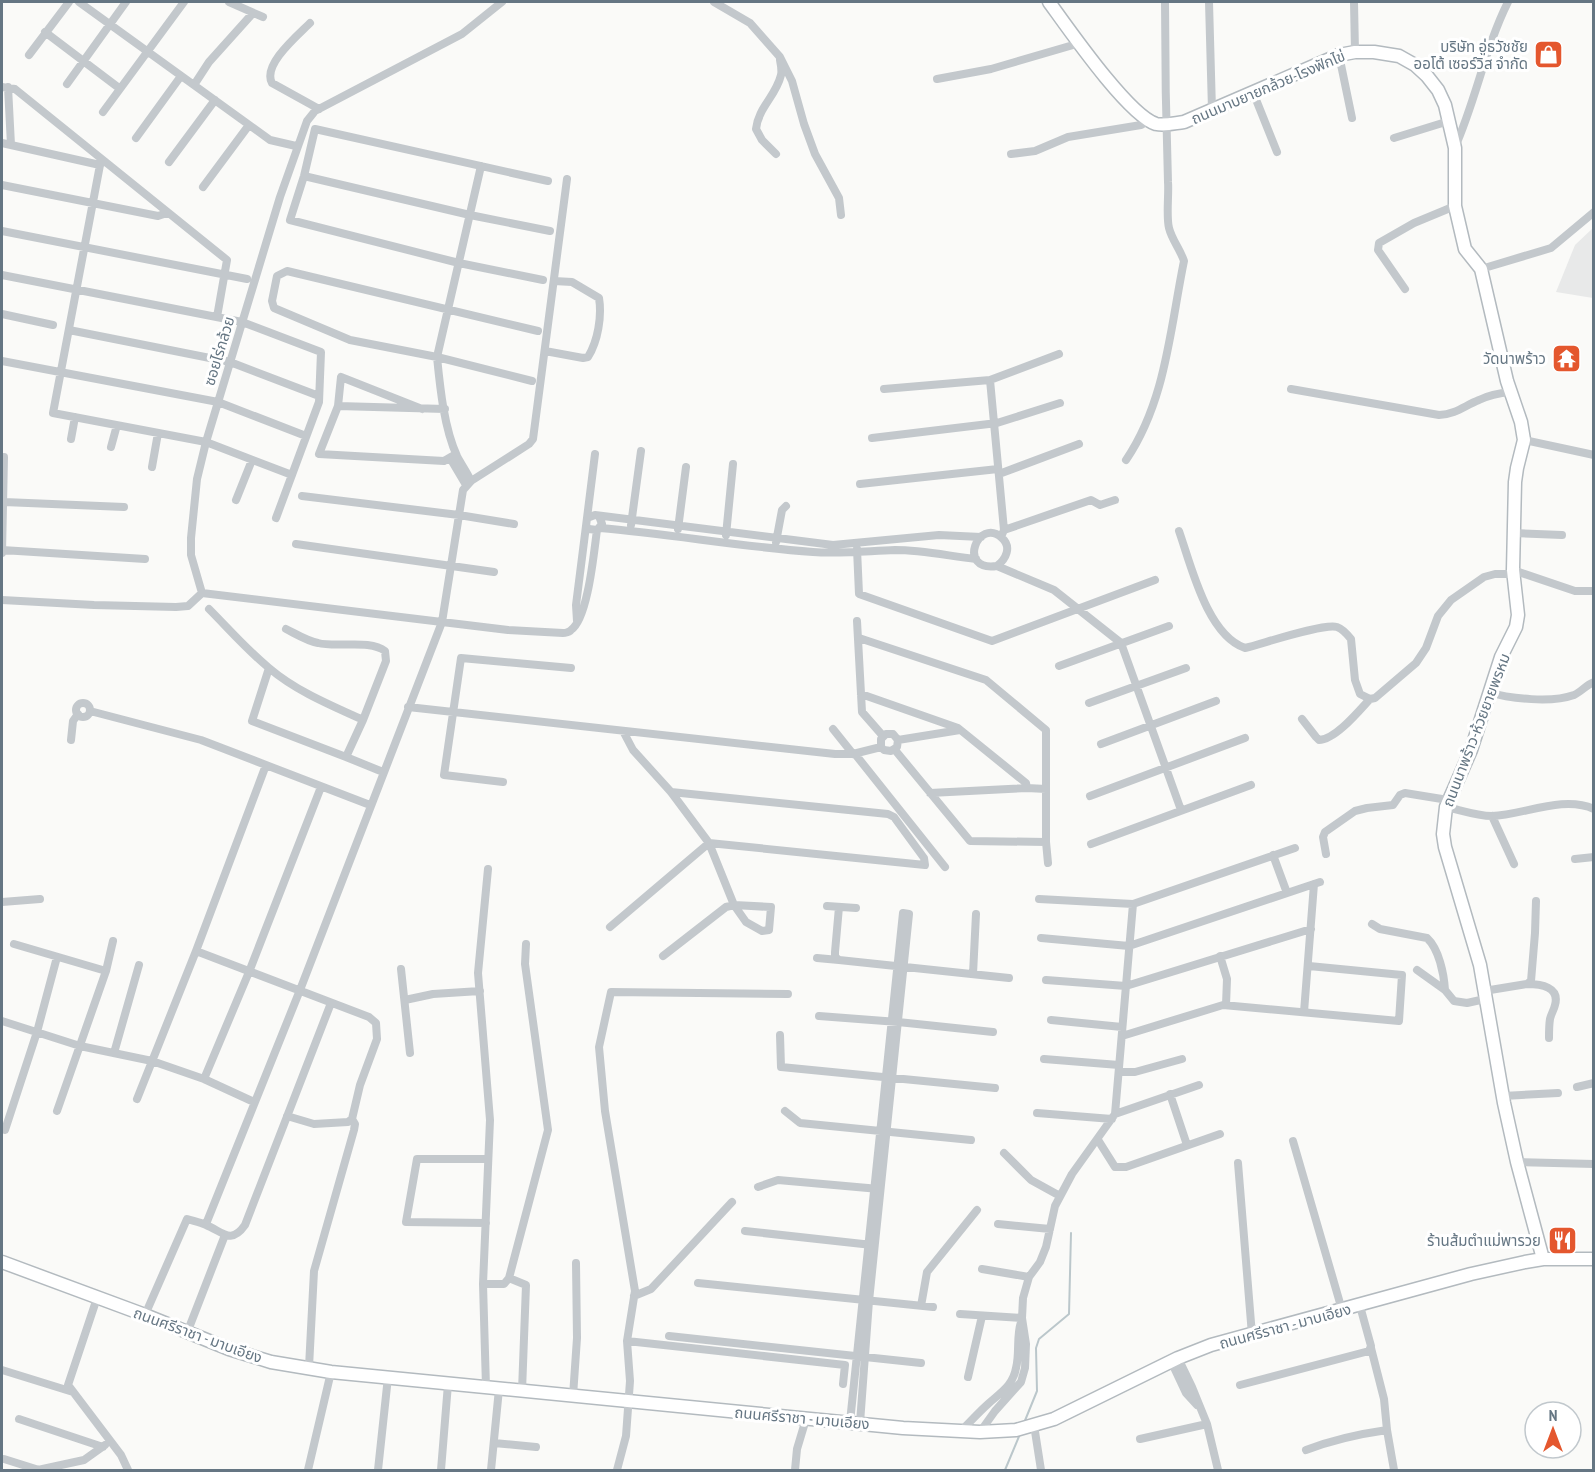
<svg xmlns="http://www.w3.org/2000/svg" width="1595" height="1472" font-family="'PT Sans Narrow','Noto Sans Thai',sans-serif">
<style>
.built{fill:#e8e9e9}
.lines{fill:none;stroke-linecap:round;stroke-linejoin:round}
.stream{stroke:#bbc7cb;stroke-width:2}
.secondary-casing{stroke:#b3babf;stroke-width:15}
.street{stroke:#c3c8cc;stroke-width:8}
.secondary{stroke:#fff;stroke-width:12}
.labels{text-anchor:middle;dominant-baseline:central;stroke-width:6;stroke-linejoin:round;paint-order:stroke}
.poi-label{font-size:15px;fill:#657683;stroke:#fff;text-anchor:end}
.street-label{font-size:15px;fill:#657683;stroke:#fff}
</style>
<rect width="100%" height="100%" fill="#fafaf8"/>
<!-- built -->
<path class="built" d="M 1593,228 L 1593,298 L 1556,292 L 1575,245 Z"/>
<g class="lines">
<!-- stream -->
<path class="stream" d="M 1024,1423 L 1037,1391 L 1036,1348 L 1039,1339 L 1069,1314 L 1071,1233
M 1005,1470 L 1020,1434"/>
<defs>
<path id="secondary" d="M 1049,2 C 1068,28 1128,115 1156,124 C 1165,126 1175,123 1184,122 L 1339,55 L 1355,52 L 1374,52 L 1399,56 L 1415,65 L 1427,76 L 1438,90 L 1445,105 L 1455,148 L 1455,206 L 1465,249 L 1481,269 L 1507,381 L 1521,422 L 1524,440 L 1517,468 L 1515,482 L 1513,570 L 1518,615 L 1516,627 L 1501,657 L 1471,750 L 1446,807 L 1443,834 L 1445,847 L 1480,965 L 1504,1103 L 1517,1162 L 1543,1259
M 2,1262 L 145,1315 L 229,1349 L 271,1362 L 331,1372 L 903,1428 L 980,1432 L 1016,1430 L 1054,1419 L 1178,1358 L 1211,1345 L 1471,1274 L 1525,1262 L 1543,1259 L 1594,1259"/>
</defs>
<!-- secondary casing -->
<use href="#secondary" class="secondary-casing"/>
<!-- street -->
<path class="street" d="M 79,2 L 270,140 L 296,146
M 229,2 L 263,17
M 714,2 L 750,23 L 780,57 L 792,81 L 804,124 L 815,154 L 839,198 L 841,215
M 1209,2 L 1212,110
M 1354,2 L 1355,52
M 310,23 C 298,35 262,65 272,83 L 319,109
M 45,32 L 119,88
M 29,55 L 69,2
M 1339,55 L 1352,118
M 937,79 L 991,69 L 1080,43
M 67,84 L 126,2
M 194,85 L 209,62 L 253,13
M 2,87 L 15,89 L 227,260 L 217,317
M 8,87 L 11,145
M 1253,92 L 1277,152
M 103,112 L 184,2
M 136,138 L 181,76
M 1394,138 L 1449,121
M 2,143 L 100,165
M 1455,147 C 1476,100 1485,48 1508,2
M 776,154 L 762,140 L 756,129 C 758,108 776,96 781,75 C 782,71 781,65 780,60
M 1011,154 L 1035,151 L 1068,137 L 1141,125 L 1149,120
M 103,161 L 100,165 L 53,413 L 206,442 L 292,475
M 169,162 L 215,100
M 304,176 L 470,215 L 550,231
M 567,179 L 533,439 L 529,444 L 471,481 L 463,490 L 442,622 L 508,630 L 563,633 C 565,633 570,632 571,630 C 588,619 594,551 597,530
M 2,185 L 158,216 L 167,213
M 203,187 L 249,125
M 2,231 L 247,279
M 1481,269 L 1551,248 L 1594,212
M 2,275 L 242,322 L 321,352 L 319,402 L 276,518
M 543,280 L 459,263 L 290,220 L 304,176 L 315,129 L 548,181
M 1405,289 L 1378,250 L 1379,243 L 1414,223 L 1455,206
M 2,314 L 53,325
M 69,330 L 230,362 L 319,396
M 545,351 L 583,358 L 588,357 C 598,341 602,316 599,298 L 572,282 L 554,281
M 2,361 L 218,402 L 306,436
M 990,380 L 1004,530 L 1001,537
M 532,381 L 437,357 L 350,340 L 274,308 L 272,301 L 277,276 L 287,271 L 538,331
M 884,389 L 990,380 L 1059,354
M 1291,389 L 1439,415 C 1456,414 1464,406 1479,400 C 1489,395 1500,393 1511,392
M 338,406 L 319,454 L 444,461 L 456,454
M 422,409 L 341,377 L 338,406 L 445,409
M 872,438 L 997,423 L 1060,403
M 71,439 L 75,417
M 1524,440 L 1594,455
M 111,447 L 117,425
M 450,458 L 466,485
M 1126,460 C 1166,401 1170,329 1184,261 C 1180,249 1172,240 1169,228 C 1166,216 1169,195 1168,182 C 1166,122 1165,62 1165,2
M 152,467 L 158,433
M 999,474 L 1079,444
M 471,481 C 467,472 461,464 457,456 C 444,428 440,387 437,357 L 481,166
M 860,484 L 998,469
M 302,496 L 459,515 L 514,524
M 236,500 L 252,460
M 4,502 L 124,507
M 599,516 L 602,524 L 597,530 L 589,529 L 586,526 L 587,518 L 595,515 L 833,545 L 939,535 L 981,537
M 587,518 L 595,454
M 631,525 L 641,451
M 600,528 C 671,534 742,547 813,552 C 840,554 867,551 895,550 C 922,550 949,556 976,559
M 678,529 L 686,467
M 1004,530 L 1091,500 L 1100,505 L 1115,500
M 1179,531 C 1191,565 1207,635 1245,648 C 1262,644 1323,623 1337,627 C 1343,629 1347,634 1351,639 L 1355,680 L 1360,694 L 1370,699 L 1375,698 L 1416,663 L 1426,648 L 1438,616 L 1451,600 L 1484,577 L 1495,574 L 1513,574
M 1514,533 L 1562,535
M 726,535 L 733,464
M 776,542 L 782,510 L 786,506
M 296,544 L 494,572
M 857,549 L 859,594 L 992,641 L 1155,580
M 2,550 L 145,559
M 2,553 L 4,457
M 997,566 C 1006,559 1012,547 1002,538 C 978,516 956,572 997,566 L 1054,590 L 1121,643 L 1181,810
M 1513,570 L 1575,591 L 1594,591
M 202,593 L 191,555 L 191,538 L 197,479 L 206,442 L 280,197 L 307,121 L 315,111 L 462,34 L 502,2
M 2,600 L 94,605 L 176,607 L 188,606 L 202,593 L 442,622 L 300,990 L 206,1224
M 209,609 C 228,628 247,650 269,668 C 296,691 330,705 363,720 L 346,757 L 383,772
M 577,621 L 576,605 L 586,526
M 857,621 L 862,712 L 883,736
M 286,629 C 296,634 307,641 318,643 C 337,648 370,639 385,651 L 386,661 L 363,720
M 859,638 L 986,680 L 1046,730 L 1046,842
M 1059,666 L 1169,626
M 269,668 L 252,721 L 346,757
M 1488,692 C 1511,699 1552,703 1574,695 C 1581,692 1586,685 1594,682
M 861,694 L 958,728 L 1026,783 L 1027,788 L 1046,789
M 1089,703 L 1186,668
M76 710a7 7 0 1 1 14 0a7 7 0 1 1-14 0Z
M 408,707 L 835,754 L 853,754 L 881,747 L 884,750 L 891,751 L 897,747 L 898,740 L 893,734 L 886,734 L 881,739 L 881,747
M 90,711 L 201,740 L 370,805
M 1302,719 L 1316,737 L 1319,740 C 1335,740 1359,711 1370,699
M 833,729 L 853,754
M 623,731 L 633,750 L 671,792 L 709,843 L 734,905 L 746,922 L 762,931 L 769,930 L 771,907 L 734,905 L 726,907 L 663,956
M 71,740 L 73,721 L 78,714
M 898,740 L 960,730
M 1101,744 L 1216,701
M 895,750 L 970,841 L 1046,842 L 1048,863
M 855,754 L 945,867
M 503,782 L 444,775 L 461,658 L 571,668
M 930,793 L 1027,788
M 1090,796 L 1245,738
M 1446,807 C 1460,810 1477,816 1492,816 C 1523,815 1563,795 1594,809
M 1492,816 L 1514,864
M 1091,844 L 1251,785
M 1326,854 L 1323,837 L 1325,832 L 1355,811 L 1367,808 L 1393,805 L 1400,795 L 1405,793 L 1448,800
M 1273,855 L 1287,893
M 1575,859 L 1594,857
M 1039,899 L 1133,904 L 1295,848
M 2,902 L 40,899
M 827,906 L 856,908
M 839,907 L 835,952 L 835,957 L 839,960 L 1009,978
M 1372,924 L 1380,929 L 1427,938 C 1439,949 1444,974 1445,990
M 610,927 L 709,843 L 925,865 L 924,858 L 894,817 L 888,814 L 671,792
M 1041,938 L 1129,946 L 1320,882
M 14,944 L 106,971 L 57,1111
M 196,951 L 369,1017 L 376,1023 L 377,1039 L 360,1085 L 352,1119 L 355,1124 L 354,1130 L 314,1271 L 309,1367
M 1220,956 L 1227,979 L 1226,1005
M 817,958 L 839,960
M 401,969 L 410,1053
M 1417,970 L 1445,990 L 1454,1001 L 1467,1003 L 1485,999
M 106,971 L 113,941
M 973,974 L 976,914
M 1046,980 L 1126,986 L 1311,929
M 1527,984 C 1541,984 1560,987 1555,1005 C 1554,1010 1551,1014 1550,1019 C 1549,1025 1549,1032 1549,1038
M 1484,991 L 1527,984 L 1531,981 L 1535,933 L 1536,901
M 405,1000 L 433,994 L 480,991
M 1304,1012 L 1314,884
M 819,1016 L 898,1022 L 993,1032
M 1051,1020 L 1122,1027
M 2,1021 L 80,1046 L 152,1061 L 204,1079 L 254,1102
M 780,1035 L 781,1067 L 995,1088
M 1122,1036 L 1223,1005 L 1399,1021 L 1402,975 L 1309,966
M 114,1053 L 139,965
M 1044,1059 L 1119,1065
M 1119,1072 L 1135,1072 L 1182,1059
M 204,1079 L 249,972 L 321,787
M 1577,1087 L 1594,1083
M 1170,1094 L 1187,1145
M 1503,1096 L 1558,1093
M 137,1099 L 196,951 L 266,765
M 785,1111 L 800,1123 L 971,1140
M 1037,1113 L 1112,1119
M 1115,1114 L 1199,1085
M 287,1116 L 314,1124 L 348,1122 L 352,1119
M 5,1130 L 37,1032 L 57,957
M 1098,1140 L 1115,1167 L 1126,1167 L 1220,1134
M 1293,1141 L 1342,1310
M 1004,1153 L 1031,1180 L 1060,1196
M 1517,1162 L 1594,1164
M 1238,1163 L 1252,1335
M 758,1187 L 778,1180 L 879,1189
M 486,1223 L 406,1222 L 417,1159 L 488,1159
M 998,1224 L 1050,1229
M 745,1231 L 872,1245
M 982,1269 L 1029,1277
M 509,1278 L 526,1285 L 522,1391
M 698,1283 L 933,1307
M 483,1284 L 504,1284 L 509,1278 L 548,1130 L 525,964 L 526,944
M 634,1296 L 651,1289 L 732,1202
M 97,1298 L 68,1385 L 121,1455 L 128,1470
M 921,1306 L 927,1272 L 977,1210
M 960,1314 L 1022,1318
M 145,1315 L 187,1219 C 193,1221 200,1222 206,1225 C 223,1232 231,1245 245,1225 L 331,1003
M 187,1333 L 225,1235
M 669,1336 L 921,1363
M 627,1341 L 845,1365 L 843,1384
M 1371,1348 L 1384,1399 L 1387,1430 L 1394,1470
M 1178,1358 L 1192,1387 L 1207,1424 L 1218,1470
M 1171,1361 L 1186,1393 L 1197,1405
M 2,1370 L 73,1392
M 968,1377 L 982,1316
M 1240,1385 L 1369,1351 L 1371,1346 L 1360,1306
M 486,1387 L 483,1284 L 490,1120 L 478,973 L 488,869
M 573,1396 L 577,1338 L 576,1263
M 19,1419 L 103,1447
M 850,1422 L 903,913 L 909,914 L 869,1301 L 860,1423
M 1034,1425 L 1041,1470
M 961,1431 C 970,1422 979,1412 988,1404 C 1000,1393 1013,1386 1016,1368 C 1020,1353 1016,1337 1021,1322
M 980,1432 L 995,1411 L 1021,1382 L 1025,1368 L 1026,1344 L 1022,1318 L 1023,1298 L 1029,1277 L 1040,1262 L 1046,1247 L 1055,1206 L 1072,1174 L 1115,1114 L 1133,904
M 1140,1439 L 1207,1424
M 494,1443 L 536,1447
M 1306,1450 C 1332,1440 1359,1434 1387,1430
M 4,1459 L 39,1470
M 38,1470 L 84,1460 L 105,1445
M 308,1470 L 331,1372
M 378,1470 L 388,1377
M 441,1470 L 448,1384
M 491,1470 L 499,1389
M 617,1470 L 626,1436 L 630,1381 L 627,1341 L 635,1291 L 605,1111 L 599,1047 L 611,992 L 788,994
M 795,1470 L 797,1449 L 806,1419"/>
<!-- secondary -->
<use href="#secondary" class="secondary"/>
</g>
<!-- icons -->
<defs>
<symbol id="shop-square" viewBox="-11 -11 22 22"><rect x="-9" y="-9" width="18" height="18" rx="4" fill="#e4572e" stroke="#fff"/><path d="M-5-2.5h2.3a2.7 3.5 0 0 1 5.4 0H5L5.5 6h-11ZM-1.5-2.5h3a1.5 2.3 0 0 0-3 0Z" fill="#fff"/></symbol>
<symbol id="temple-square" viewBox="-11 -11 22 22"><rect x="-9" y="-9" width="18" height="18" rx="4" fill="#e4572e" stroke="#fff"/><path d="M0-6L5-2H3V0L6.5 2.5H4V6H1.5V3h-3V6H-4V2.5H-6.5L-3 0V-2H-5Z" fill="#fff"/></symbol>
<symbol id="restaurant-square" viewBox="-11 -11 22 22"><rect x="-9" y="-9" width="18" height="18" rx="4" fill="#e4572e" stroke="#fff"/><path d="M-5-6h1v4h1v-4h1v4h1v-4h1v5L-1.5 .5V6h-2V.5L-5-1ZM5-6V6H3V1.5H1.5Q1.5-4 5-6Z" fill="#fff"/></symbol>
</defs>
<g fill-rule="evenodd">
<use href="#shop-square" x="1532" y="38" width="33" height="33"/>
<use href="#temple-square" x="1550" y="342" width="33" height="33"/>
<use href="#restaurant-square" x="1546" y="1224" width="33" height="33"/>
</g>
<g class="labels">
<!-- poi labels -->
<g class="poi-label">
<text x="1528" y="46">บริษัท อู่ธวัชชัย<tspan x="1528" dy="17">ออโต้ เซอร์วิส จำกัด</tspan></text>
<text x="1546" y="358">วัดนาพร้าว</text>
<text x="1541" y="1240">ร้านส้มตำแม่พารวย</text>
</g>
<!-- street labels -->
<g class="street-label">
<text transform="translate(1268 87) rotate(-23)">ถนนมาบยายกล้วย-โรงฟักไข่</text>
<text transform="translate(219 351) rotate(-73)">ซอยไร่กล้วย</text>
<text transform="translate(1476 730) rotate(-69)">ถนนนาพร้าว-ห้วยยายพรหม</text>
<text transform="translate(1285 1326) rotate(-15)">ถนนศรีราชา - มาบเอียง</text>
<text transform="translate(198 1335) rotate(20)">ถนนศรีราชา - มาบเอียง</text>
<text transform="translate(802 1418) rotate(5)">ถนนศรีราชา - มาบเอียง</text>
</g>
</g>
<!-- border -->
<rect width="1595" height="1472" fill="none" stroke="#657683" stroke-width="6"/>
<!-- north arrow -->
<g transform="translate(1553 1430)"><circle r="28" fill="#ffffff" stroke="#c1c8cd" stroke-width="1.5"/>
<path d="M0-4.5L10 22L0 15L-10 22Z" fill="#e4572e"/>
<text y="-9" font-size="16" font-weight="bold" text-anchor="middle" fill="#657683">N</text>
</g>
</svg>
